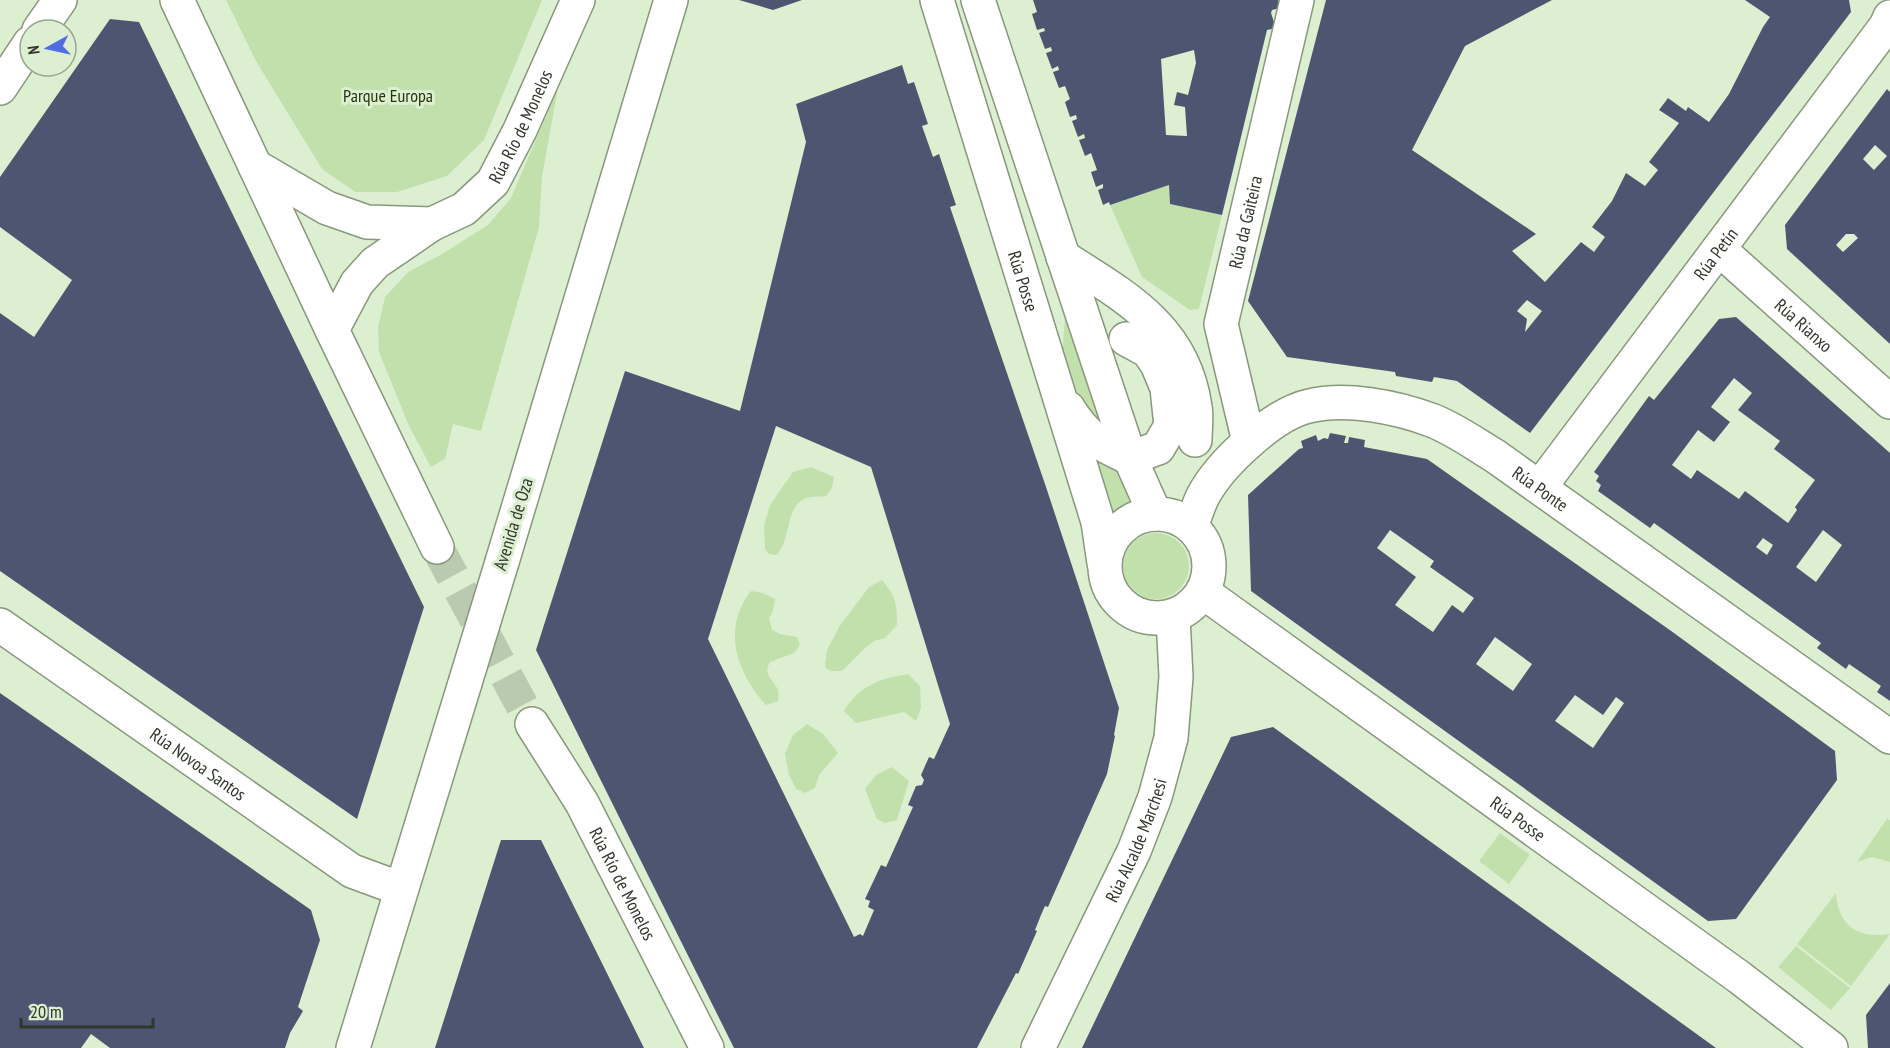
<svg xmlns="http://www.w3.org/2000/svg" width="1890" height="1048" font-family="'PT Sans Narrow',sans-serif">
<style>
.green{fill:#c2e0ac}
.building{fill:#4d5670;fill-rule:evenodd}
.lines{fill:none;stroke-linecap:round;stroke-linejoin:round}
.minor-tunnel{stroke:#bacab0;stroke-width:33;stroke-dasharray:33 16;stroke-linecap:butt}
.minor-casing{stroke:#87987c;stroke-width:36}
.minor{stroke:#fff;stroke-width:33}
.minor-bridge-casing{stroke:#87987c;stroke-width:36;stroke-linecap:butt}
.minor-bridge{stroke:#fff;stroke-width:33}
.labels{text-anchor:middle;dominant-baseline:central;stroke-width:6;stroke-linejoin:round;paint-order:stroke}
.park-label{font-size:18px;fill:#22380d;stroke:#ddefd1}
.street-label{font-size:18px;fill:#2f362b;stroke:#ddefd1}
</style>
<rect width="100%" height="100%" fill="#ddefd1"/>
<!-- green -->
<path class="green" d="M 226,0 L 542,0 L 484,140 L 447,176 L 397,192 L 355,192 L 322,169 L 256,61 Z
M 558,88 L 542,176 L 539,227 L 481,431 L 453,424 L 445,459 L 431,467 L 409,426 L 379,352 L 378,327 L 385,297 L 408,272 L 442,254 L 488,225 L 511,198 Z
M 1169,185 L 1170,204 L 1222,215 L 1199,309 L 1190,310 L 1142,277 L 1110,205 Z
M 1066,301 L 1110,434 L 1083,414 L 1062,358 Z
M 1088,456 L 1123,471 L 1133,502 L 1108,518 Z
M 811,467 L 834,477 L 832,488 L 826,496 C 820,497 812,496 807,498 C 784,505 792,541 776,555 L 769,554 L 765,549 L 764,525 L 770,505 L 793,472 Z
M1123 566a33 33 0 1 1 66 0a33 33 0 1 1-66 0Z
M 882,580 C 896,596 897,605 897,625 L 885,638 L 874,641 L 863,650 L 842,671 L 830,671 L 825,667 L 827,650 L 839,627 L 869,587 Z
M 751,591 L 763,593 L 775,599 L 773,611 L 769,618 L 772,630 L 780,634 L 797,637 L 800,645 L 794,653 L 770,662 C 762,676 774,679 778,690 C 779,694 778,698 778,701 L 766,705 C 737,673 721,629 751,591 Z
M 908,674 L 920,686 L 921,708 L 916,721 L 904,712 L 856,723 L 844,711 C 860,685 879,679 908,674 Z
M 807,724 L 823,734 L 838,753 L 819,775 L 815,788 L 805,793 L 796,789 L 789,775 L 785,754 L 793,735 Z
M 892,767 L 909,781 L 897,820 L 885,823 L 877,819 L 865,789 L 876,775 Z
M 1887,819 L 1890,820 L 1890,862 L 1872,857 L 1857,862 Z
M 1500,833 L 1530,855 L 1509,884 L 1479,861 Z
M 1836,893 C 1838,926 1858,939 1890,934 L 1851,986 L 1797,944 Z
M 1796,946 L 1850,988 L 1831,1010 L 1778,967 Z"/>
<!-- building -->
<path class="building" d="M 739,0 L 802,0 L 773,10 Z
M 1033,0 L 1278,0 L 1280,8 L 1272,10 L 1271,13 L 1276,28 L 1267,30 L 1222,215 L 1170,204 L 1169,185 L 1110,205 L 1109,202 L 1103,205 L 1098,190 L 1103,188 L 1103,184 L 1096,187 L 1091,172 L 1097,170 L 1091,153 L 1085,156 L 1079,140 L 1085,138 L 1084,134 L 1078,137 L 1072,121 L 1077,119 L 1076,115 L 1070,117 L 1065,102 L 1070,99 L 1065,86 L 1059,88 L 1053,72 L 1059,70 L 1058,66 L 1052,69 L 1046,53 L 1052,51 L 1051,47 L 1045,49 L 1039,33 L 1045,31 L 1044,28 L 1037,30 L 1032,14 L 1037,12 ZM 1194,50 L 1196,63 L 1188,95 L 1177,92 L 1174,105 L 1185,107 L 1187,136 L 1166,135 L 1161,59 Z
M 1326,0 L 1552,0 L 1465,46 L 1412,150 L 1536,234 L 1512,251 L 1545,282 L 1581,242 L 1594,252 L 1605,237 L 1592,227 L 1612,201 L 1626,173 L 1645,186 L 1658,170 L 1649,162 L 1679,123 L 1659,110 L 1668,98 L 1686,111 L 1688,107 L 1709,122 L 1729,94 L 1763,27 L 1770,17 L 1745,0 L 1849,0 L 1851,12 L 1530,433 L 1457,381 L 1434,377 L 1432,382 L 1396,376 L 1395,372 L 1287,357 L 1248,301 ZM 1527,300 L 1542,311 L 1525,332 L 1527,319 L 1517,311 Z
M 110,19 L 139,22 L 424,607 L 357,819 L 0,571 L 0,313 L 34,337 L 72,280 L 0,227 L 0,177 Z
M 902,65 L 908,84 L 914,82 L 928,124 L 922,126 L 933,157 L 939,154 L 956,205 L 950,207 L 1046,487 L 1119,708 L 1114,735 L 1115,736 L 1107,774 L 1048,907 L 1045,906 L 1041,915 L 1035,930 L 1037,931 L 1018,974 L 1016,973 L 977,1048 L 734,1048 L 536,650 L 625,371 L 740,411 L 806,142 L 796,104 ZM 776,426 L 871,467 L 950,724 L 934,759 L 929,757 L 921,775 L 924,780 L 922,785 L 916,786 L 908,805 L 913,807 L 886,867 L 881,865 L 865,899 L 870,901 L 868,907 L 874,910 L 863,936 L 860,934 L 854,937 L 708,639 Z
M 1887,89 L 1890,92 L 1890,344 L 1787,249 L 1785,225 ZM 1875,145 L 1887,156 L 1874,170 L 1863,159 ZM 1846,234 L 1854,234 L 1858,238 L 1843,252 L 1836,245 Z
M 1736,317 L 1890,453 L 1890,701 L 1877,692 L 1881,686 L 1849,664 L 1846,669 L 1817,648 L 1821,643 L 1654,523 L 1650,528 L 1598,491 L 1601,485 L 1596,481 L 1599,476 L 1594,472 L 1649,396 L 1654,400 L 1719,319 ZM 1734,378 L 1752,393 L 1738,410 L 1780,441 L 1774,449 L 1815,480 L 1795,507 L 1797,510 L 1788,523 L 1745,491 L 1739,499 L 1697,470 L 1691,479 L 1672,465 L 1698,430 L 1714,442 L 1730,422 L 1711,407 ZM 1823,530 L 1842,545 L 1816,582 L 1796,567 ZM 1763,538 L 1773,545 L 1767,555 L 1756,547 Z
M 1330,433 L 1346,436 L 1344,443 L 1348,443 L 1349,437 L 1365,440 L 1364,447 L 1427,459 L 1674,633 L 1835,751 L 1837,780 L 1736,919 L 1708,921 L 1251,591 L 1248,495 L 1299,449 L 1303,448 L 1301,441 L 1316,435 L 1318,441 L 1324,438 L 1328,439 ZM 1390,530 L 1434,561 L 1430,567 L 1474,598 L 1463,613 L 1452,605 L 1433,632 L 1395,605 L 1416,577 L 1377,548 ZM 1495,637 L 1532,664 L 1513,691 L 1476,664 ZM 1575,695 L 1603,715 L 1616,697 L 1624,703 L 1593,748 L 1555,721 Z
M 0,693 L 311,910 L 320,940 L 298,1007 L 303,1011 L 290,1033 L 285,1048 L 110,1048 L 91,1034 L 81,1048 L 0,1048 Z
M 1273,727 L 1413,829 L 1716,1048 L 1082,1048 L 1231,737 Z
M 501,840 L 541,840 L 644,1048 L 435,1048 Z
M 1890,983 L 1890,1048 L 1868,1048 L 1866,1015 Z"/>
<g class="lines">
<!-- minor-tunnel -->
<path class="minor-tunnel" d="M 437,547 L 532,724"/>
<defs>
<g id="minor">
<path d="M 177,0 L 332,330 L 437,547"/>
<path id="s1" d="M 937,0 L 1098,522 L 1104,563"/>
<path d="M 978,0 L 1130,458 L 1155,514"/>
<path d="M 39,30 L 60,0"/>
<path d="M 0,88 L 30,43"/>
<path d="M 255,166 L 327,208 L 367,222 L 432,224"/>
<path id="s2" d="M 1719,249 L 1890,402"/>
<path d="M 1063,257 C 1124,296 1184,327 1195,407 C 1197,417 1195,429 1195,440"/>
<path id="s3" d="M 332,330 L 357,283 L 375,263 L 432,224 L 464,209 L 493,182 L 520,130 L 578,0"/>
<path d="M 1068,408 C 1086,437 1100,445 1130,458 L 1158,448 L 1171,426 L 1167,388 L 1157,364 L 1148,351 L 1126,339"/>
<path id="s4" d="M 1249,442 L 1221,324 L 1297,0"/>
<path id="s5" d="M 1540,487 L 1886,26 L 1890,17"/>
<circle cx="1157" cy="566" r="52"/>
<path id="s6" d="M 1191,526 C 1195,517 1198,506 1203,496 C 1220,464 1273,414 1309,406 C 1346,397 1396,407 1431,420 C 1453,428 1475,444 1495,456 L 1890,737"/>
<path d="M 502,562 L 671,0"/>
<path id="s7" d="M 1203,592 L 1739,977 L 1831,1048"/>
<path id="s8" d="M 0,625 L 352,871 L 401,889"/>
<path id="s9" d="M 532,724 L 582,803 L 707,1048"/>
<path d="M 353,1048 L 465,683"/>
<path id="s10" d="M 1038,1048 L 1134,851 L 1155,797 L 1171,738 L 1176,677 L 1173,617"/>
</g>
</defs>
<!-- minor casing -->
<use href="#minor" class="minor-casing"/>
<!-- minor -->
<use href="#minor" class="minor"/>
<defs>
<path id="minor-bridge" d="M 465,683 L 502,562"/>
</defs>
<!-- minor-bridge casing -->
<use href="#minor-bridge" class="minor-bridge-casing"/>
<!-- minor-bridge -->
<use href="#minor-bridge" class="minor-bridge"/>
</g>
<g class="labels">
<!-- park labels -->
<g class="park-label">
<text x="388" y="95">Parque Europa</text>
</g>
<!-- street labels -->
<g class="street-label">
<text stroke="none"><textPath href="#s3" startOffset="286">Rúa Río de Monelos</textPath></text>
<text stroke="none"><textPath href="#s4" startOffset="226">Rúa da Gaiteira</textPath></text>
<text stroke="none"><textPath href="#s5" startOffset="292">Rúa Petín</textPath></text>
<text stroke="none"><textPath href="#s1" startOffset="294">Rúa Posse</textPath></text>
<text stroke="none"><textPath href="#s2" startOffset="114">Rúa Rianxo</textPath></text>
<text stroke="none"><textPath href="#s6" startOffset="428">Rúa Ponte</textPath></text>
<text transform="translate(513 524) rotate(-73)">Avenida de Oza</text>
<text stroke="none"><textPath href="#s8" startOffset="242">Rúa Novoa Santos</textPath></text>
<text stroke="none"><textPath href="#s7" startOffset="388">Rúa Posse</textPath></text>
<text stroke="none"><textPath href="#s10" startOffset="230">Rúa Alcalde Marchesi</textPath></text>
<text stroke="none"><textPath href="#s9" startOffset="184">Rúa Río de Monelos</textPath></text>
</g>
</g>
<!-- north arrow -->
<g transform="translate(48 48) rotate(262)"><circle r="28" fill="#ddefd1" stroke="#97a58f" stroke-width="1.5"/>
<path d="M0-4.5L10 22L0 15L-10 22Z" fill="#526de2"/>
<text y="-9" font-size="16" font-weight="bold" text-anchor="middle" fill="#2f362b">N</text>
</g>
<!-- scale -->
<path d="M21 1018v9h132v-9" fill="none" stroke="#2f362b" stroke-width="3"/>
<text x="30" y="1018" font-size="18" fill="#2f362b" stroke="#ddefd1" stroke-width="4.5" paint-order="stroke">20 m</text>
</svg>
